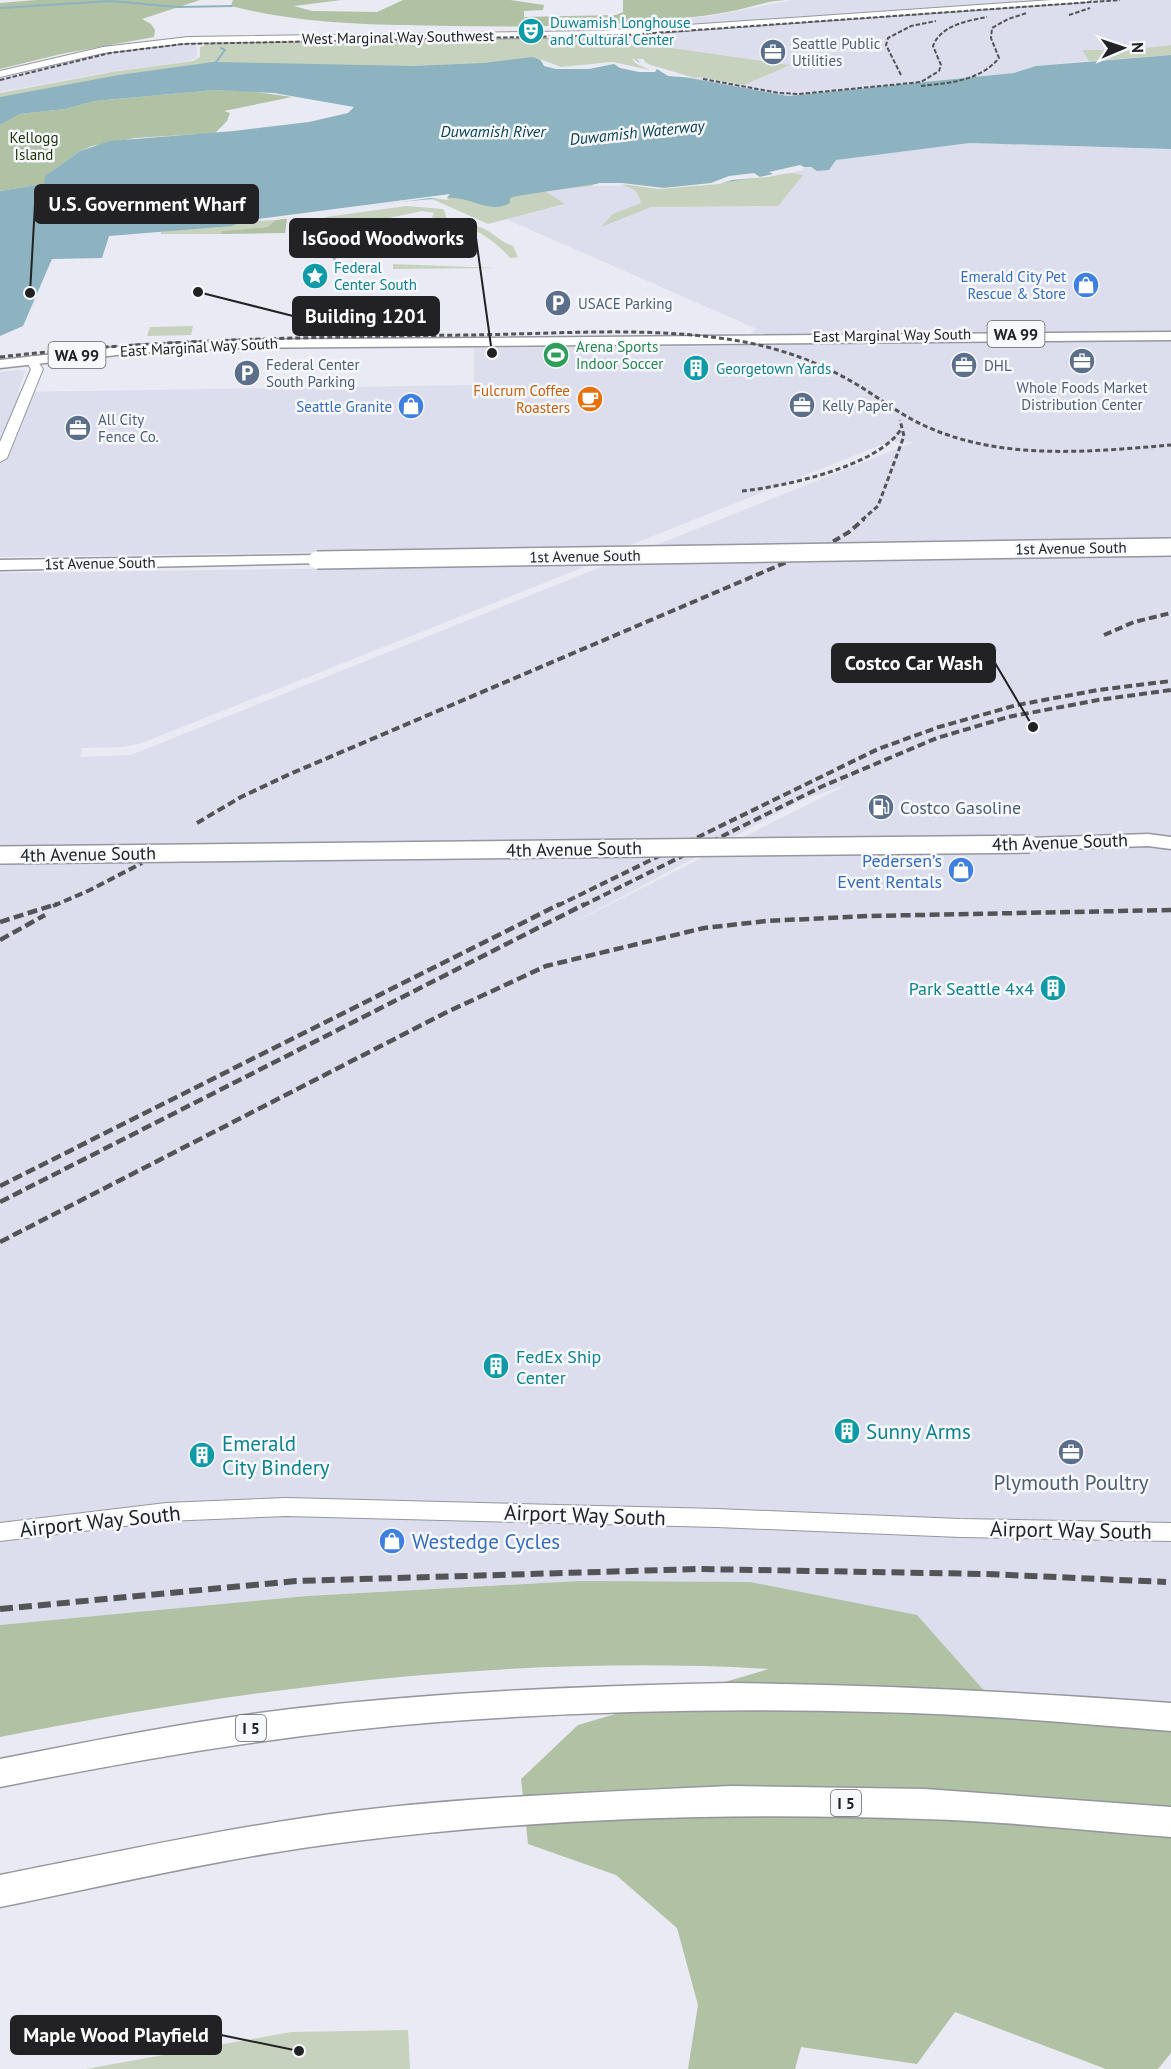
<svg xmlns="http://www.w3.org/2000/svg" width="1171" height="2069" font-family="'PT Sans',sans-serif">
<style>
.built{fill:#dcdeee;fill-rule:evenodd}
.green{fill:#c6d2bd}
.forest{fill:#b0c1a4}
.water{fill:#8cb3bf}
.pier{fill:#e9eaf3}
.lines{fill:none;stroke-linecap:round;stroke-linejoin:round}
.stream-far1{stroke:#8cb3bf;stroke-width:2}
.stream{stroke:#8cb3bf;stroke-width:3}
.secondary-casing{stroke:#95969e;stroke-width:2}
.primary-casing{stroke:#95969e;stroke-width:3}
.highway-casing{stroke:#95969e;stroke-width:3}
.secondary{fill:#fff;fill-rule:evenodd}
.primary{fill:#fff;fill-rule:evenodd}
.highway{fill:#fff;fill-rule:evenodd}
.rail-far4{stroke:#535358;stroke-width:2;stroke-dasharray:4.5 2;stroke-linecap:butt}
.rail-far3{stroke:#535358;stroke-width:3;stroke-dasharray:5 3;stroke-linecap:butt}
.rail-far2{stroke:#535358;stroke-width:4;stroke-dasharray:8 4;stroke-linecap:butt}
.rail-far1{stroke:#535358;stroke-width:4.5;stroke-dasharray:10 4.5;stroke-linecap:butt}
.rail{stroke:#535358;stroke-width:6;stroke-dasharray:13 6;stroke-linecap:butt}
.primary-bridge-casing{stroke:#95969e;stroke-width:20;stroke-linecap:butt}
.primary-bridge{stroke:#fff;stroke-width:17}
.labels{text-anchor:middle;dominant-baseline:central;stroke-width:5;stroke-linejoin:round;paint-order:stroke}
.far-culture-label{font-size:15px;fill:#0d838f;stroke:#f7f8fe;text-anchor:start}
.far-street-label{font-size:15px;fill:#222225;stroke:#f7f8fe}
.far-service-label{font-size:15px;fill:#4e5e75;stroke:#f7f8fe;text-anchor:start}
.far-park-label{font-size:15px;fill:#1c3305;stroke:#f7f8fe}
.far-shop-label{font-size:15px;fill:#366cbe;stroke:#f7f8fe;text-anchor:end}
.far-leisure-label{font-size:15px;fill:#27864d;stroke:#f7f8fe;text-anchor:start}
.far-food-label{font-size:15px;fill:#c56008;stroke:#f7f8fe;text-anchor:end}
.far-water-label{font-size:16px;font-style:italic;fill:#074250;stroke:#f7f8fe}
.shield{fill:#f7f8fe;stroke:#626266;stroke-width:1.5}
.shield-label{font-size:16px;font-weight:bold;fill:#222225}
.service-label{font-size:18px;fill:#4e5e75;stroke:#f7f8fe;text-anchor:start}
.street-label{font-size:18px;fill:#222225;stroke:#f7f8fe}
.shop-label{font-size:18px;fill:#366cbe;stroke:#f7f8fe;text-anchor:end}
.culture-label{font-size:18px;fill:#0d838f;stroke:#f7f8fe;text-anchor:end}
.near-culture-label{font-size:21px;fill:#0d838f;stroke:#f7f8fe;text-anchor:start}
.near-service-label{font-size:21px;fill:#4e5e75;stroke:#f7f8fe}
.near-street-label{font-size:21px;fill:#222225;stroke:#f7f8fe}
.near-shop-label{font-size:21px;fill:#366cbe;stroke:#f7f8fe;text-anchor:start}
.leader{fill:none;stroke:#222225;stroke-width:2}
.callout-dot{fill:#222225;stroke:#f7f8fe;stroke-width:2}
.callout{fill:#222225;stroke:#222225;stroke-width:2}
.callout-label{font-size:20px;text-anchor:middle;font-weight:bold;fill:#fff}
</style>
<rect width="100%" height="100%" fill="#e9eaf3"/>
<!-- built -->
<path class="built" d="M 793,0 L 1171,0 L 1171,45 L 1126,50 L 1082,50 L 1089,61 L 1036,66 L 1014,73 L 807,102 L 690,81 L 699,77 L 744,85 L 788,65 L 672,48 L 632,46 L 621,36 L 196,44 L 197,57 L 189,61 L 103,73 L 0,92 L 0,79 L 83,57 L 139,48 L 203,42 L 621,34 L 615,24 L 711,16 Z
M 970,143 L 1171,149 L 1171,1712 L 1004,1713 L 579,1581 L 307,1596 L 0,1625 L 0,573 L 589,565 L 142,743 L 122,747 L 82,748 L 80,757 L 131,755 L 914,442 L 888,442 L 623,548 L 0,557 L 0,372 L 18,370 L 25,371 L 18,392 L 474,385 L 474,348 L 734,346 L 757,329 L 506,219 L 564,205 L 544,192 L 565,188 L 802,167 L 829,170 L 835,160 ZM 849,784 L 565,927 L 804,799 Z"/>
<!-- green -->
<path class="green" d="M 622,36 L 632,46 L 672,48 L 790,65 L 744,85 L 699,77 C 685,82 673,73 660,69 L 663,74 L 692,80 L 668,79 L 639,72 L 657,70 L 642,61 L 636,61 L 653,70 C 639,73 629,65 616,63 C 591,59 568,79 541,60 L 544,66 L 556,69 L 434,74 L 274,70 L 226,72 L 116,83 L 0,110 L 0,93 L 112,72 L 193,61 L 200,57 L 200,47 L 209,44 Z
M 1171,45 L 1171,55 L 1089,61 L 1082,50 L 1126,50 Z
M 792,173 L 803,175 L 778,206 L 651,207 L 601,227 L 613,214 L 641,203 C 638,191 635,189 624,186 L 626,183 L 597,183 L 592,186 L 545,191 L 565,204 L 488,224 L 430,198 L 361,208 L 500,183 L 732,180 Z
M 406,206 L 443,209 C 447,214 444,217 449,221 C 459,227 468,222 480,227 C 493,232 500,242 513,246 L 518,257 L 510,258 C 504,250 489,238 480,233 C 465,225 443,237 432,217 L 434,213 L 422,211 L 380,220 L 380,222 L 388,223 L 383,226 L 376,222 L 341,221 L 323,225 L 319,221 L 326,217 Z
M 233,219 L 276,220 L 267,227 L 222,231 L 221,234 L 161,234 L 161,232 Z
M 393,264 L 496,268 L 393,269 Z
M 193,326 L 191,335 L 147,336 L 150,327 Z
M 408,2030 L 410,2069 L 86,2069 L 291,2032 Z"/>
<!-- forest -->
<path class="forest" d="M 36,0 L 200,0 L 142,19 L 151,24 L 155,30 L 154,37 L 61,54 L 0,69 L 0,3 Z
M 233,0 L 341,0 L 294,6 L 312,11 L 377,12 L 403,0 L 510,0 L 544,5 L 543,10 L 524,11 L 524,17 L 616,15 L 623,12 L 623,0 L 785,0 C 765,1 746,9 727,12 C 712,15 696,17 681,18 C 606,27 529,27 453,26 C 378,25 304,25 231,6 Z
M 215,90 L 248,91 L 292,97 L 224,111 L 230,113 L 227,121 L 215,133 L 135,138 L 92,146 L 80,151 L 45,176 L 45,184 L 0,191 L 0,125 L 20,114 L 65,109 L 95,101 Z
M 285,218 L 287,219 L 285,233 L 221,234 L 222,231 L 267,227 L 276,220 Z
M 579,1581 L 750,1582 L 917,1615 L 1004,1713 L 1171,1712 L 1171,2053 L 1158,2069 L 1106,2069 L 955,2012 L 917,2064 L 801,2047 L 795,2069 L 688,2069 L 698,2005 L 677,1928 L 616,1875 L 528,1844 L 521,1779 L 578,1725 L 769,1669 C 512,1654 252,1687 0,1737 L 0,1625 L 307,1596 Z"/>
<!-- water -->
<path class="water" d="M 1171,55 L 1171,149 L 970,143 L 836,160 L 829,170 L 817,171 L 811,167 L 802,167 L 768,176 L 720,183 L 661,188 L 627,184 L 595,184 L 517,196 L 510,198 L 510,203 C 489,215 470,196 448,198 C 378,202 308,214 239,223 L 232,226 L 109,236 L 102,258 L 52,259 L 23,326 L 0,336 L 0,191 L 44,184 L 45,176 L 80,151 L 110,141 L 234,131 L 309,122 L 348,113 L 354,107 L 274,93 L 215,90 L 95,101 L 65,109 L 20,114 L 0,125 L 0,97 L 119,75 L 213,62 L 413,66 L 484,63 L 533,57 L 557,67 L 580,67 L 615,63 L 624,67 L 653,70 L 634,60 L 642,61 L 673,75 L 788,96 L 1014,73 L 1036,66 Z"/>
<!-- pier -->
<path class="pier" d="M 632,58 L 640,63 L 637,59 L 644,59 L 645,62 L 651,65 L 695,78 L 668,76 L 657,69 L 655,72 L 639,72 L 620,68 L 614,64 L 589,69 L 556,69 L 544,66 L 540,59 L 561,67 L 613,62 L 650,70 L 635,63 Z
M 800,165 L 804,167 L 803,170 L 768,177 L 732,180 L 719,184 L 659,189 L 622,184 L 620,186 L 592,186 L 599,183 L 622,183 L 664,188 L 711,183 L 729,176 L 754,173 L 760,177 L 773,174 L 769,172 Z
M 450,194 L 447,198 L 449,200 L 430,198 L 276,220 L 234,222 Z"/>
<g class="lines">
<!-- stream-far1 -->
<path class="stream-far1" d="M 0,8 L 110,1 L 178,7 L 232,6
M 216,62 L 225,50 L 221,48"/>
<!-- stream -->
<path class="stream" d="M 328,224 L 327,241 L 333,251 L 335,263"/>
<defs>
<path id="secondary" d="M 1052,0 L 1091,0 L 1087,2 L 600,37 L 188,43 L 103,53 L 0,77 L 0,71 L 103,47 L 188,37 L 600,31 Z
M 31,356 L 35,357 L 43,369 L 7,458 L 0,462 L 0,442 L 31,369 L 25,360 Z
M 286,1498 L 717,1509 L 960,1519 L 1171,1523 L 1171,1541 L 960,1537 L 717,1527 L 286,1516 L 166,1521 L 0,1541 L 0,1523 L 166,1503 Z"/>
<path id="primary" d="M 317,555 L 325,560 L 322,563 L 0,570 L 0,560 Z
M 1148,834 L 1171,837 L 1171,849 L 1148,846 L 1030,850 L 1023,848 L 1021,844 L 1023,840 L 1030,838 Z"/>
<path id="highway" d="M 1171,332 L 1171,340 L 239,348 L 135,353 L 0,368 L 0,360 L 135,345 L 239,340 Z
M 730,1683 C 878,1685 1024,1692 1171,1703 L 1171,1731 C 1073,1723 974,1714 876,1712 C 730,1708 584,1711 438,1722 C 291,1733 145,1758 0,1787 L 0,1759 C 97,1740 193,1721 291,1709 C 437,1692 583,1686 730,1683 Z
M 731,1786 L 925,1789 L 1171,1807 L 1171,1837 C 1089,1831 1006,1821 923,1819 C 734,1812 543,1818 355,1841 C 236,1855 118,1883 0,1907 L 0,1875 C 117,1852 235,1826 354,1811 C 479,1796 605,1792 731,1786 Z"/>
</defs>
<!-- secondary casing -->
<use href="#secondary" class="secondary-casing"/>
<!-- primary casing -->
<use href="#primary" class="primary-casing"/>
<!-- highway casing -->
<use href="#highway" class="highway-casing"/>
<!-- secondary -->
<use href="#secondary" class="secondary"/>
<!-- primary -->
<use href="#primary" class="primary"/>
<!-- highway -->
<use href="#highway" class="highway"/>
<!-- rail-far4 -->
<path class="rail-far4" d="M 1069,15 L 1090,8
M 901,75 L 886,45 L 888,38 L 911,26 L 936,21
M 703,79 L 779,93 L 799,94 L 921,82 L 939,71 L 941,65 L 933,46 C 941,25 967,21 987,17
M 0,80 L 110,53 L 183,44 L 625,35 L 1120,0
M 921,86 C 949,83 980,81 999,58 L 991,38 L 992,28 L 1008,19 L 1027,13"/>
<!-- rail-far3 -->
<path class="rail-far3" d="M 0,357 C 156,339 311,337 468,335 C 561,334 658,325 750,343 C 788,351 822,364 856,384 C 878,397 899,414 923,425 C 1000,461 1088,452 1171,445
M 742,491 C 783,487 879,466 901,429
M 862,520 L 878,506 L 904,436 L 900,420"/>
<!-- rail-far2 -->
<path class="rail-far2" d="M 1104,635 L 1134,622 L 1171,613
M 197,823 L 241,797 L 290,774 L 829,544 L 849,532 L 864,519
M 53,906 L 90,890 L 142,863
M 557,906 L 878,749 L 939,727 L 1017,705 L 1098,690 L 1171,681
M 582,906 L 823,786 L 937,738 L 1008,717 L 1098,700 L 1171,690"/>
<!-- rail-far1 -->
<path class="rail-far1" d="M 0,922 L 57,904
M 0,940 L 45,915
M 0,1186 L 560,904
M 0,1202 L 585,904
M 0,1242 L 445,1013 L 546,966 L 704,928 L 766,921 L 869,916 L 1171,910"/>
<!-- rail -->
<path class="rail" d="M 0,1609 L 296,1581 L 698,1569 L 987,1574 L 1166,1582"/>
<defs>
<path id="primary-bridge" d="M 317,560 L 1171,547
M 0,855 L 1030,844"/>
</defs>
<!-- primary-bridge casing -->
<use href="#primary-bridge" class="primary-bridge-casing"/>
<!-- primary-bridge -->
<use href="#primary-bridge" class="primary-bridge"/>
</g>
<!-- icons -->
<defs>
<symbol id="theatre-disc" viewBox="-11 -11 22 22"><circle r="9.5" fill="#0f9aa8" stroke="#f7f8fe"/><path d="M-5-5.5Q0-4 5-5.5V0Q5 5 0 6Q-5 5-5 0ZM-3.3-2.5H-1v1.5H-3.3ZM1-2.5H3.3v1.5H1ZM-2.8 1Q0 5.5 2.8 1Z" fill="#fff"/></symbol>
<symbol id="office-disc" viewBox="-11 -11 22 22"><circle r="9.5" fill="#5c6f8a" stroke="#f7f8fe"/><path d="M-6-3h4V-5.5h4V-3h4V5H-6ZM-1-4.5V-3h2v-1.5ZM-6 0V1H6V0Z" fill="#fff"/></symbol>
<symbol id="sight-disc" viewBox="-11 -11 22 22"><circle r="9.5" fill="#0f9aa8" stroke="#f7f8fe"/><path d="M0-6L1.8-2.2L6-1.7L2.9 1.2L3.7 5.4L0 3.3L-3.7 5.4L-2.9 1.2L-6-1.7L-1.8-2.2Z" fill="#fff"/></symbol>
<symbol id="shop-disc" viewBox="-11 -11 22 22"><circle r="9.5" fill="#3f7fe0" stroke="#f7f8fe"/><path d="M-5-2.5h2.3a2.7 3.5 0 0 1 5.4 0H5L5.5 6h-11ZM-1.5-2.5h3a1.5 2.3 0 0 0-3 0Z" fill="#fff"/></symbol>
<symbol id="parking-disc" viewBox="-11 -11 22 22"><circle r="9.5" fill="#5c6f8a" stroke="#f7f8fe"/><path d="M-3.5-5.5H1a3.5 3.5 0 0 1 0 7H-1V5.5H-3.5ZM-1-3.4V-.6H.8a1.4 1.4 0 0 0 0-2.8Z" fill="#fff"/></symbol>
<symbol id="stadium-disc" viewBox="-11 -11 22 22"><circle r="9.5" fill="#2e9e5b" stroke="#f7f8fe"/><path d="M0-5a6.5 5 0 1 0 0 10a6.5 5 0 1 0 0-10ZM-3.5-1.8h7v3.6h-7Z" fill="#fff"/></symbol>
<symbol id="building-disc" viewBox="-11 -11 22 22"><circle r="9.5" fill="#0f9aa8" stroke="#f7f8fe"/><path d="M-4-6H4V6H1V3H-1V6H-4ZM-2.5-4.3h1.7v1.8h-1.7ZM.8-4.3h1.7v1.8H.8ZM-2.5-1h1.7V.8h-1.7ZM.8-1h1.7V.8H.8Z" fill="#fff"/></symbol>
<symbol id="cafe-disc" viewBox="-11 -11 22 22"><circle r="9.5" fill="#e8710a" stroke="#f7f8fe"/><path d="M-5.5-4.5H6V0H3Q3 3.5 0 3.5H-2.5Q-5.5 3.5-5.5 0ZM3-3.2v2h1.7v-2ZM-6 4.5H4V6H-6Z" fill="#fff"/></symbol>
<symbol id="fuel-disc" viewBox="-11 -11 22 22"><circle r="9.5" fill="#5c6f8a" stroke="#f7f8fe"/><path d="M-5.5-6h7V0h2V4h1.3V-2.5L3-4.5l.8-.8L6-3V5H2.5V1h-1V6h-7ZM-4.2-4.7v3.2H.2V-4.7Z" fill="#fff"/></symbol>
</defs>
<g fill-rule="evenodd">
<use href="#theatre-disc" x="516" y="16" width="30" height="30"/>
<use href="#office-disc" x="758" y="37" width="30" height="30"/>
<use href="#sight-disc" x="300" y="261" width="30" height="30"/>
<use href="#shop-disc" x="1071" y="270" width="30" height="30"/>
<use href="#parking-disc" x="543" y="288" width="30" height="30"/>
<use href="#stadium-disc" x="541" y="340" width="30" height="30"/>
<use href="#office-disc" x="1067" y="346" width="30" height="30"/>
<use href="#office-disc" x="949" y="350" width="30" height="30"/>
<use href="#building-disc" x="681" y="353" width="30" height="30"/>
<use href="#parking-disc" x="232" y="358" width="30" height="30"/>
<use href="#cafe-disc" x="575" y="384" width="30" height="30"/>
<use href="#office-disc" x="787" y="390" width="30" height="30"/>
<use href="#shop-disc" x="396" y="391" width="30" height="30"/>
<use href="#office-disc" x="63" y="413" width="30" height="30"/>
<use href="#fuel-disc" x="866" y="792" width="30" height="30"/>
<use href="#shop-disc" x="946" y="855" width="30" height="30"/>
<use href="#building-disc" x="1038" y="973" width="30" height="30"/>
<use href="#building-disc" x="481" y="1351" width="30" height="30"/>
<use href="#building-disc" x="832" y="1416" width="30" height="30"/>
<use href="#office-disc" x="1056" y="1437" width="30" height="30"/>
<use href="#building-disc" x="187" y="1440" width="30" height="30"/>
<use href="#shop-disc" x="377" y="1526" width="30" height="30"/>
</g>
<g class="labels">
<!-- far-culture labels -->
<g class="far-culture-label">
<text x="550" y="22">Duwamish Longhouse<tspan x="550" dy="17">and Cultural Center</tspan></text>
<text x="334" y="267">Federal<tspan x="334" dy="17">Center South</tspan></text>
<text x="716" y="368">Georgetown Yards</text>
</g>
<!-- far-street labels -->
<g class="far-street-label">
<text transform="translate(398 37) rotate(-1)">West Marginal Way Southwest</text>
<text transform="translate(892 335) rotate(-1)">East Marginal Way South</text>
<text transform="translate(199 347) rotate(-3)">East Marginal Way South</text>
<text transform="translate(1071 548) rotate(-1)">1st Avenue South</text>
<text transform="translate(585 556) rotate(-1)">1st Avenue South</text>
<text transform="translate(100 563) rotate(-1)">1st Avenue South</text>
</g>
<!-- far-service labels -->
<g class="far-service-label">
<text x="792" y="43">Seattle Public<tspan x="792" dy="17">Utilities</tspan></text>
<text x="578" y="303">USACE Parking</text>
<text x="266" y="364">Federal Center<tspan x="266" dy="17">South Parking</tspan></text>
<text x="984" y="365">DHL</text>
<text x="1082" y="387" text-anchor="middle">Whole Foods Market<tspan x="1082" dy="17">Distribution Center</tspan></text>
<text x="822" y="405">Kelly Paper</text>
<text x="98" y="419">All City<tspan x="98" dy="17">Fence Co.</tspan></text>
</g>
<!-- far-park labels -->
<g class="far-park-label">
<text x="34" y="137">Kellogg<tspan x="34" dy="17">Island</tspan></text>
</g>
<!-- far-shop labels -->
<g class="far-shop-label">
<text x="1066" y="276">Emerald City Pet<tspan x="1066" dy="17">Rescue &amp; Store</tspan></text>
<text x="392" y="406">Seattle Granite</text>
</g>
<!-- far-leisure labels -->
<g class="far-leisure-label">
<text x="576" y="346">Arena Sports<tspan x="576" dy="17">Indoor Soccer</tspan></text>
</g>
<!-- far-food labels -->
<g class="far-food-label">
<text x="570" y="390">Fulcrum Coffee<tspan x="570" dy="17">Roasters</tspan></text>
</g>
<!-- far-water labels -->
<g class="far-water-label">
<text x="493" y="131">Duwamish River</text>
<text transform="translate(637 132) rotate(-6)">Duwamish Waterway</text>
</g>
<!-- shield labels -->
<g class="shield">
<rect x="987.5" y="321" width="57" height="26" rx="4.5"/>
<rect x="48.5" y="342" width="57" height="26" rx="4.5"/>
<rect x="236" y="1715" width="30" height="26" rx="4.5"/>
<rect x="831" y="1790" width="30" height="26" rx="4.5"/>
</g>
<g class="shield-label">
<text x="1016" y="334">WA 99</text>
<text x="77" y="355">WA 99</text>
<text x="251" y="1728">I 5</text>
<text x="846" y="1803">I 5</text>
</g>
<!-- service labels -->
<g class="service-label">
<text x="900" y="807">Costco Gasoline</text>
</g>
<!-- street labels -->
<g class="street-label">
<text transform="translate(1060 842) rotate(-2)">4th Avenue South</text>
<text transform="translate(574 849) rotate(-1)">4th Avenue South</text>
<text transform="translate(88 854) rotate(-1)">4th Avenue South</text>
</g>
<!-- shop labels -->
<g class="shop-label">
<text x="942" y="860">Pedersen’s<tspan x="942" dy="21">Event Rentals</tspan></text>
</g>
<!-- culture labels -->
<g class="culture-label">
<text x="1034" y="988">Park Seattle 4x4</text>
<text x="516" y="1356" text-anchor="start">FedEx Ship<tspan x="516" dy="21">Center</tspan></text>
</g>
<!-- near-culture labels -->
<g class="near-culture-label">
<text x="866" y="1431">Sunny Arms</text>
<text x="222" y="1443">Emerald<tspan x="222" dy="24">City Bindery</tspan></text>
</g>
<!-- near-service labels -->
<g class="near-service-label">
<text x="1071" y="1482">Plymouth Poultry</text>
</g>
<!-- near-street labels -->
<g class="near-street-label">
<text transform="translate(585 1515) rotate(2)">Airport Way South</text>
<text transform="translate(100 1521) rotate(-6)">Airport Way South</text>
<text transform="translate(1071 1530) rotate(1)">Airport Way South</text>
</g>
<!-- near-shop labels -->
<g class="near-shop-label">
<text x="412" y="1541">Westedge Cycles</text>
</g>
</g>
<!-- callouts -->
<path class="leader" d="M30 293L35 204M492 353L476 238M198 292L293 316M1033 727L995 663M299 2051L221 2035"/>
<g class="callout-dot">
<circle cx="30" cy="293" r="6"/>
<circle cx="492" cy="353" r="6"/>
<circle cx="198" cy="292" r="6"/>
<circle cx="1033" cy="727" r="6"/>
<circle cx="299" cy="2051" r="6"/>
</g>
<g class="callout">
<rect x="35" y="185" width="223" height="38" rx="6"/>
<rect x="290" y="219" width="186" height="38" rx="6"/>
<rect x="293" y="297" width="146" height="38" rx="6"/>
<rect x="832" y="644" width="163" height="38" rx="6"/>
<rect x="11" y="2016" width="210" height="38" rx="6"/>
</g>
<g class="callout-label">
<text x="147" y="211">U.S. Government Wharf</text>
<text x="383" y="245">IsGood Woodworks</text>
<text x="366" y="323">Building 1201</text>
<text x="914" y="670">Costco Car Wash</text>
<text x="116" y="2042">Maple Wood Playfield</text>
</g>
<!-- north arrow -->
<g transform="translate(1123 48) rotate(88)" stroke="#f7f8fe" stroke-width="4.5" paint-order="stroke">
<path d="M0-4.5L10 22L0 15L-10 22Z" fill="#222225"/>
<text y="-9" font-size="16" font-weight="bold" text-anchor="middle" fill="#222225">N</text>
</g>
</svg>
